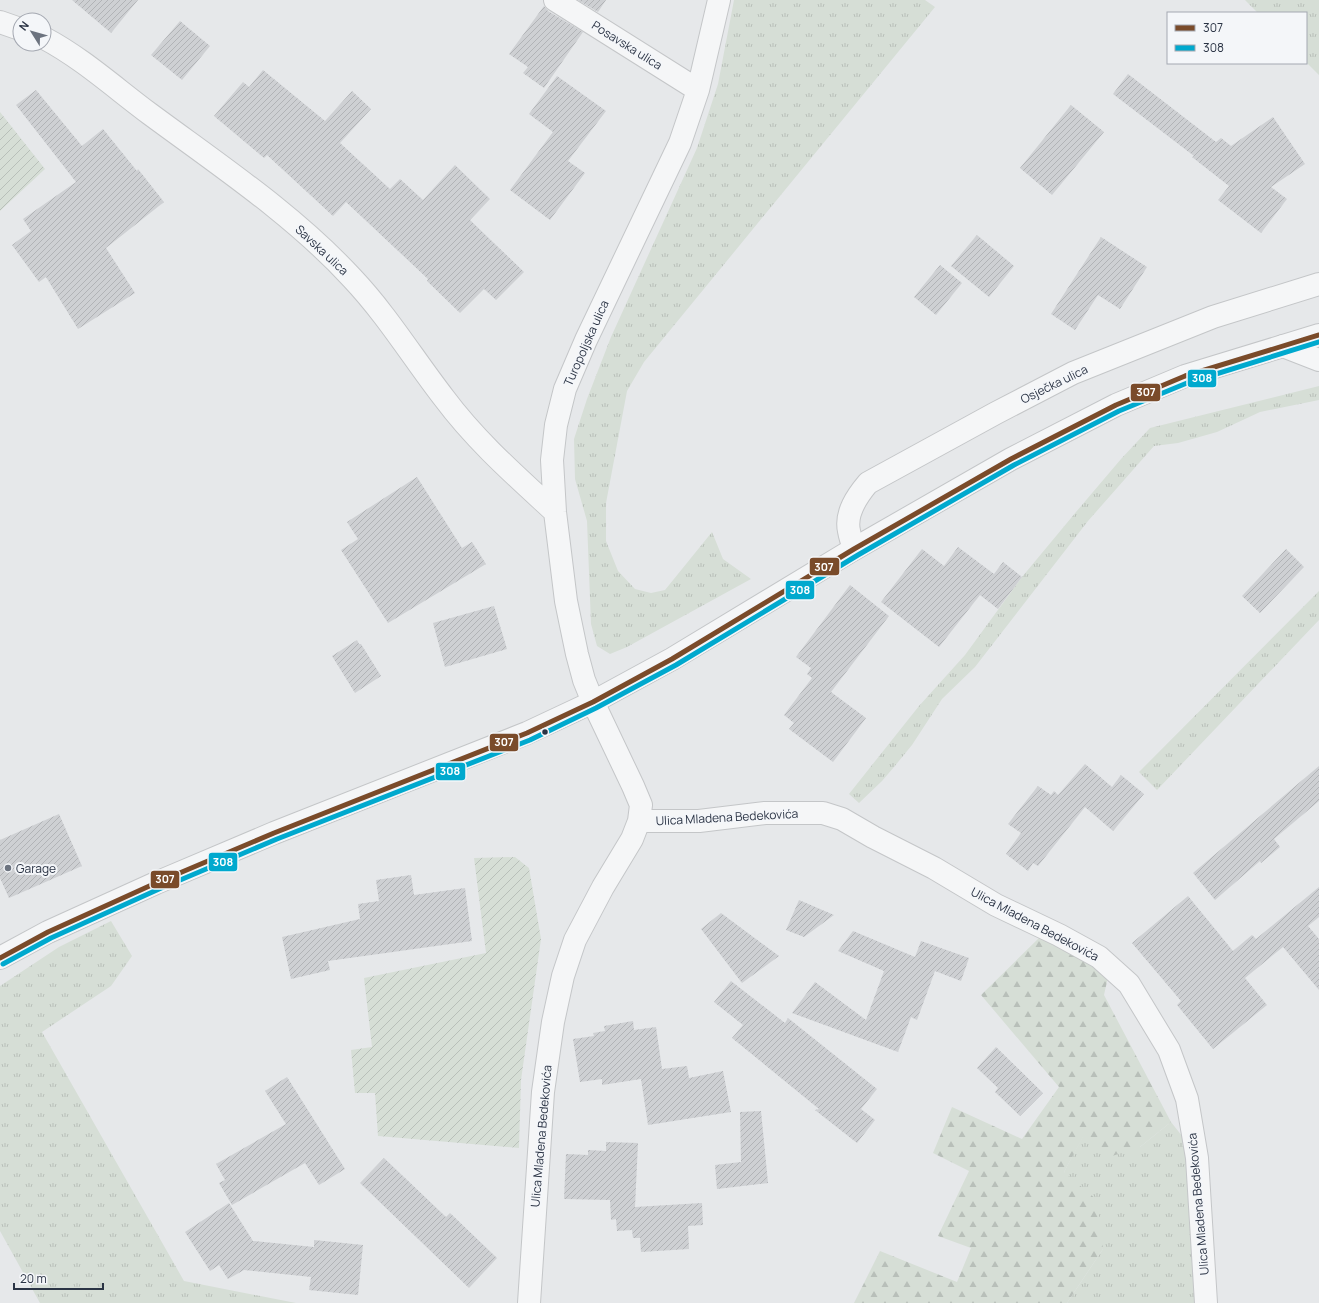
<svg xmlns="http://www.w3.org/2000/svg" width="1319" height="1303" font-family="Manrope,sans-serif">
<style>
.grass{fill:url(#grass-tufts)}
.forest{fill:url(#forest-firs)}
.garden{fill:url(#garden-furrows)}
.building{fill:url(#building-hatch)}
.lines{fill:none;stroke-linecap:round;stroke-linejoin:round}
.minor-casing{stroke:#c4c6c8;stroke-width:24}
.tertiary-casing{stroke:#c4c6c8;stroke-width:24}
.minor{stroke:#f5f6f7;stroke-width:22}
.tertiary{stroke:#f5f6f7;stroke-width:22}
.bus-1-casing{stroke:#f4f6f9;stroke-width:8}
.bus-2-casing{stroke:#f4f6f9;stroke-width:8}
.bus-1{stroke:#7a4b2a;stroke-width:5}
.bus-2{stroke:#00a9ce;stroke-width:5}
.bus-dot{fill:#2b3445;stroke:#f4f6f9;stroke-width:1.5}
.poi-dot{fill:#6c737f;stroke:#f4f6f9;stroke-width:1.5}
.labels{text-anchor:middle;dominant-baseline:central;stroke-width:4;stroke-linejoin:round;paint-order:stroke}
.street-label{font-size:12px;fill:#2b3445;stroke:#f4f6f9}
.poi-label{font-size:12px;fill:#2b3445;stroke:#f4f6f9;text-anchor:start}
.line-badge{stroke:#f4f6f9;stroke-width:1.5}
.badge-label{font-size:11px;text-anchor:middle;font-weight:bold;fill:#fff}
</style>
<defs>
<pattern id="grass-tufts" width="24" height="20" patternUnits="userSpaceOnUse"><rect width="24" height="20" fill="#d6ded6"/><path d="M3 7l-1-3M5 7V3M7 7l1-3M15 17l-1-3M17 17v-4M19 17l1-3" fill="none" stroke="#b8bfb9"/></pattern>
<pattern id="forest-firs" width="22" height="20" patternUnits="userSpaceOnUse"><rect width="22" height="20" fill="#d6ded6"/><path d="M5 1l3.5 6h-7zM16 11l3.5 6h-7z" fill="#b8bfb9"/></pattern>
<pattern id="garden-furrows" width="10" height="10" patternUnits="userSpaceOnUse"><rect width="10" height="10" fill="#d6ded6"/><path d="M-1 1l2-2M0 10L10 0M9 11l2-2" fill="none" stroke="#b8bfb9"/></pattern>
<pattern id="building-hatch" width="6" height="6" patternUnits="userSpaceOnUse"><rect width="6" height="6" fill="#ced0d3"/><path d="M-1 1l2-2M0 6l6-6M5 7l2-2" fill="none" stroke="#b1b3b6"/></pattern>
</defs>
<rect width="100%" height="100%" fill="#e6e8ea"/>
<!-- grass -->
<path class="grass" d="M 734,0 L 925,0 L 935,7 L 644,362 L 627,391 L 606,503 L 606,541 L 618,571 L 635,589 L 651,593 L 665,590 L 712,532 L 723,559 L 751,579 L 627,647 L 610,654 L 597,646 L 591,624 L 587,521 L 575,479 L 574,439 L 587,399 L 611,337 L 697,148 L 718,84 Z
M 1245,0 L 1319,0 L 1319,75 L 1306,62 L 1306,13 L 1258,13 Z
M 1319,386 L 1319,400 L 1260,412 L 1217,432 L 1178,443 L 1154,446 L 1088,521 L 975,667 L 942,699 L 912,745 L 894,767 L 882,781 L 859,803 L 849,794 L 919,706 L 965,655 L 1022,577 L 1076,512 L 1121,459 L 1150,428 Z
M 1319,591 L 1319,620 L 1157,790 L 1139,772 Z
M 111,921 L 132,956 L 111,986 L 42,1032 L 184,1281 L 296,1303 L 40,1303 L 0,1231 L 0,986 L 59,947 Z
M 1171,1122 L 1186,1141 L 1195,1303 L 1067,1303 L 1103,1249 L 1064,1172 L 1083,1136 L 1140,1147 Z"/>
<!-- forest -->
<path class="forest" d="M 1040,937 L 1068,950 L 1108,977 L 1104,995 L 1171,1122 L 1140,1147 L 1109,1157 L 1083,1137 L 1064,1172 L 1097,1200 L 1103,1249 L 1067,1303 L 854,1303 L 880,1251 L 957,1282 L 971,1248 L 938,1236 L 969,1171 L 933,1153 L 952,1107 L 1022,1139 L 1059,1087 L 981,995 Z"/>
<!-- garden -->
<path class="garden" d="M 0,112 L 45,169 L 0,211 Z
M 515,857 L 529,868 L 541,939 L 521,1080 L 519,1148 L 378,1136 L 375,1093 L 355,1093 L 351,1050 L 372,1047 L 364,978 L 486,953 L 474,858 Z"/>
<!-- building -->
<path class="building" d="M 72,0 L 138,0 L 111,33 Z
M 578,0 L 606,0 L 598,12 Z
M 544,6 L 548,11 L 583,32 L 544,88 L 523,73 L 528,67 L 509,54 Z
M 180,21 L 210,46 L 182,80 L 151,55 Z
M 263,70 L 325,121 L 352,91 L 371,109 L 340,143 L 390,189 L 400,179 L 423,200 L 455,165 L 490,199 L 470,220 L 524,272 L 496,300 L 484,289 L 460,313 L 427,281 L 428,279 L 346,202 L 333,216 L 267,155 L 264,158 L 214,116 L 243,82 L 249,87 Z
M 1128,74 L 1216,142 L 1221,138 L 1231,146 L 1273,117 L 1305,164 L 1271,187 L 1287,199 L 1261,233 L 1218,200 L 1229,186 L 1192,157 L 1194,156 L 1113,94 Z
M 557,76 L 606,111 L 568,161 L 585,173 L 550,220 L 510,190 L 553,132 L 529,114 Z
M 36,90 L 82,146 L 103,129 L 137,171 L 138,169 L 164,202 L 106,248 L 135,293 L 78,329 L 46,277 L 39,282 L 12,245 L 31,231 L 23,219 L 76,182 L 16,105 Z
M 1071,105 L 1104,132 L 1052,195 L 1020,168 Z
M 977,235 L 1014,266 L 989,297 L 951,266 Z
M 1101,237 L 1147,267 L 1120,309 L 1098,295 L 1075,330 L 1051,314 Z
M 940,265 L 962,283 L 936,315 L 914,297 Z
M 417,477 L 462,548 L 472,542 L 486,564 L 388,623 L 341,550 L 358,539 L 347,522 Z
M 958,547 L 994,574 L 1003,562 L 1022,577 L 998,609 L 980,595 L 939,647 L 881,602 L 922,549 L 944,566 Z
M 1286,549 L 1304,567 L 1260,613 L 1242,596 Z
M 850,585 L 889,616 L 831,692 L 866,718 L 833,762 L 789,729 L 794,723 L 784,715 L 812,678 L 807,674 L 811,668 L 796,657 Z
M 494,606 L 507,649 L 445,667 L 433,623 Z
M 357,640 L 359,644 L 361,644 L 381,676 L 355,693 L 332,656 Z
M 1085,764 L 1112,787 L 1121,775 L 1144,794 L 1113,831 L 1085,807 L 1038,866 L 1033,863 L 1028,871 L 1006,854 L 1021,833 L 1008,824 L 1038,786 L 1051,795 L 1054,791 L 1058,795 Z
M 1319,766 L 1319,801 L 1274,839 L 1280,847 L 1261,863 L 1260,861 L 1215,900 L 1193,873 Z
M 59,814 L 82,866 L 9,898 L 0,878 L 0,840 Z
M 411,875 L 414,895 L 465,888 L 472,941 L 328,961 L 330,970 L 291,979 L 282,937 L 360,919 L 358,904 L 379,901 L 376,880 Z
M 1319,887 L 1319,917 L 1308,926 L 1319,939 L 1319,990 L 1283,947 L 1245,978 L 1267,1005 L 1213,1049 L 1177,1005 L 1181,1001 L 1132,943 L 1188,896 L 1233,951 L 1252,935 L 1256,939 Z
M 799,900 L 834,915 L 804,937 L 786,930 Z
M 721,913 L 779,956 L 742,983 L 701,929 Z
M 853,931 L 915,957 L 921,941 L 969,958 L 961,981 L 935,971 L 917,1020 L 911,1017 L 898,1052 L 792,1013 L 815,982 L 866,1020 L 884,971 L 838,951 Z
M 731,981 L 785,1023 L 788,1018 L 877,1089 L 861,1109 L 875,1120 L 857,1143 L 815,1110 L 819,1109 L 732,1038 L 743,1025 L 714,1002 Z
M 633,1021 L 634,1030 L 656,1027 L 662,1069 L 687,1066 L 689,1078 L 723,1071 L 731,1112 L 648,1125 L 641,1079 L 602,1085 L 602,1079 L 580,1082 L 573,1039 L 594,1036 L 593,1033 L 605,1031 L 604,1026 Z
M 996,1047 L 1043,1093 L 1020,1116 L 995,1092 L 998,1088 L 977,1068 Z
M 287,1077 L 345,1169 L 319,1185 L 305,1163 L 232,1205 L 219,1183 L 225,1180 L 216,1164 L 286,1124 L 265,1091 Z
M 761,1111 L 768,1183 L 717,1189 L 715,1165 L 741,1162 L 740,1112 Z
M 606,1142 L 638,1143 L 635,1207 L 702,1203 L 703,1225 L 688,1226 L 689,1249 L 641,1252 L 640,1238 L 633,1238 L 632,1230 L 617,1231 L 616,1219 L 611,1220 L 610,1200 L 564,1199 L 566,1154 L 588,1155 L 588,1150 L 606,1151 Z
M 384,1158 L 446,1217 L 450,1213 L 497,1258 L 469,1288 L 360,1183 Z
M 229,1203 L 253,1241 L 314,1247 L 314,1240 L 363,1245 L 358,1295 L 309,1290 L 311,1277 L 244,1270 L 228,1279 L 219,1265 L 210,1271 L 185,1232 Z"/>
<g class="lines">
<defs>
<path id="minor" d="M 555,0 L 698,90
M 0,22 L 20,29
M 44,38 C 82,58 115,88 150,114 C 219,165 294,215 352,278 C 387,315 413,358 444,398 C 476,441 516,476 555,512
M 1283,346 L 1319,360
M 854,549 C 852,543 850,537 849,531 C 845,513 857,496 868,483 L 996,413 L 1073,373 L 1213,317 L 1319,284
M 639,821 L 699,821 L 765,813 L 823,813 L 842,819 L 873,837 L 934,868 L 996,905 L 1059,935 L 1099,957 L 1129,984 L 1169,1050 L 1187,1099 L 1197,1158 L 1206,1303
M 529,1303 L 543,1092 L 553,1022 L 563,976 L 575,940 L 603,887 L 632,839 L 639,821 L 641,805 L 633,786 L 593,702 L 584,680 L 577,654 L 566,601 L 555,512 L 552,460 L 556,425 L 565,389 L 586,340 L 680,143 L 698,90 L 719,0"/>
<path id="tertiary" d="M 0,958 L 48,932 L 156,883 L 274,833 L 527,733 L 593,702 L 672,659 L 854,549 L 1011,459 L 1116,405 L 1185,376 L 1319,335"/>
</defs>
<!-- minor casing -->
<use href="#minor" class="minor-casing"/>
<!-- tertiary casing -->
<use href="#tertiary" class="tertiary-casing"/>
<!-- minor -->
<use href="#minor" class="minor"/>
<!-- tertiary -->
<use href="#tertiary" class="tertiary"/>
<defs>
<path id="bus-1" d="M 0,958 L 48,932 L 156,883 L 274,833 L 527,733 L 593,702 L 672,659 L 854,549 L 1011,459 L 1116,405 L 1185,376 L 1319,335"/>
<path id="bus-2" d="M 3,964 L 51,938 L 159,889 L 277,839 L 530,740 L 596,708 L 676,665 L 858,555 L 1014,465 L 1119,411 L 1187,383 L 1319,342"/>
</defs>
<!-- bus-1 casing -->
<use href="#bus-1" class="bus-1-casing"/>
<!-- bus-2 casing -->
<use href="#bus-2" class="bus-2-casing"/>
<!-- bus-1 -->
<use href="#bus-1" class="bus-1"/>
<!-- bus-2 -->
<use href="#bus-2" class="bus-2"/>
</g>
<!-- markers -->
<circle class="bus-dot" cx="545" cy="732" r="3.5"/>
<circle class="poi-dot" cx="8" cy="868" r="4"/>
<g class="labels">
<!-- street labels -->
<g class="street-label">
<text transform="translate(627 45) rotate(32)">Posavska ulica</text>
<text transform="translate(322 250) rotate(43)">Savska ulica</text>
<text transform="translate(586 343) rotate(-66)">Turopoljska ulica</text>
<text transform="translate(1054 384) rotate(-26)">Osječka ulica</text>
<text transform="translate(727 817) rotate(-3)">Ulica Mladena Bedekovića</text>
<text transform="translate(1035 924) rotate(28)">Ulica Mladena Bedekovića</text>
<text transform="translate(541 1136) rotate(-85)">Ulica Mladena Bedekovića</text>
<text transform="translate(1198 1204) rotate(-95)">Ulica Mladena Bedekovića</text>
</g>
<!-- poi labels -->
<g class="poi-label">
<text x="16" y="868">Garage</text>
</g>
</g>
<g class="line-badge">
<rect x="1187" y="369" width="30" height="19" rx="4" fill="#00a9ce"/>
<rect x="1130" y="383" width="31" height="19" rx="4" fill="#7a4b2a"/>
<rect x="809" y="557" width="31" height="19" rx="4" fill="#7a4b2a"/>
<rect x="785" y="580" width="30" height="20" rx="4" fill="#00a9ce"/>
<rect x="489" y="733" width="30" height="19" rx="4" fill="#7a4b2a"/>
<rect x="435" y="762" width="31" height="19" rx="4" fill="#00a9ce"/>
<rect x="208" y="852" width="30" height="20" rx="4" fill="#00a9ce"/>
<rect x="150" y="870" width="30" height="19" rx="4" fill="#7a4b2a"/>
</g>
<g class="badge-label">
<text x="1202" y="382">308</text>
<text x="1146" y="396">307</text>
<text x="824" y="571">307</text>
<text x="800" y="594">308</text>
<text x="504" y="746">307</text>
<text x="450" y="775">308</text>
<text x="223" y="866">308</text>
<text x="165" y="883">307</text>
</g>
<!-- legend -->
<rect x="1167" y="12" width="140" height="52" fill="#f4f6f9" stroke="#a4a8b1"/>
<rect x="1175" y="25" width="20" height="6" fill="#7a4b2a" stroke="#a4a8b1"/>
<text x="1203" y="32" font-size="12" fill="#2b3445">307</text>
<rect x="1175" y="45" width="20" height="6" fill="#00a9ce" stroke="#a4a8b1"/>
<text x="1203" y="52" font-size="12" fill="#2b3445">308</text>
<!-- north arrow -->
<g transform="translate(32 32) rotate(307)"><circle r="19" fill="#f4f6f9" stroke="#a4a8b1"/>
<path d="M0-3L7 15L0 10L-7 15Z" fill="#6c737f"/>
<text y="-6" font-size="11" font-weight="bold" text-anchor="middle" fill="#2b3445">N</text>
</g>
<!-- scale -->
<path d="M14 1283v6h89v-6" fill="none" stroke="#2b3445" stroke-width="2"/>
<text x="20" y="1283" font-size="12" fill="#2b3445" stroke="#f4f6f9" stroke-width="3" paint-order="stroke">20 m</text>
</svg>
